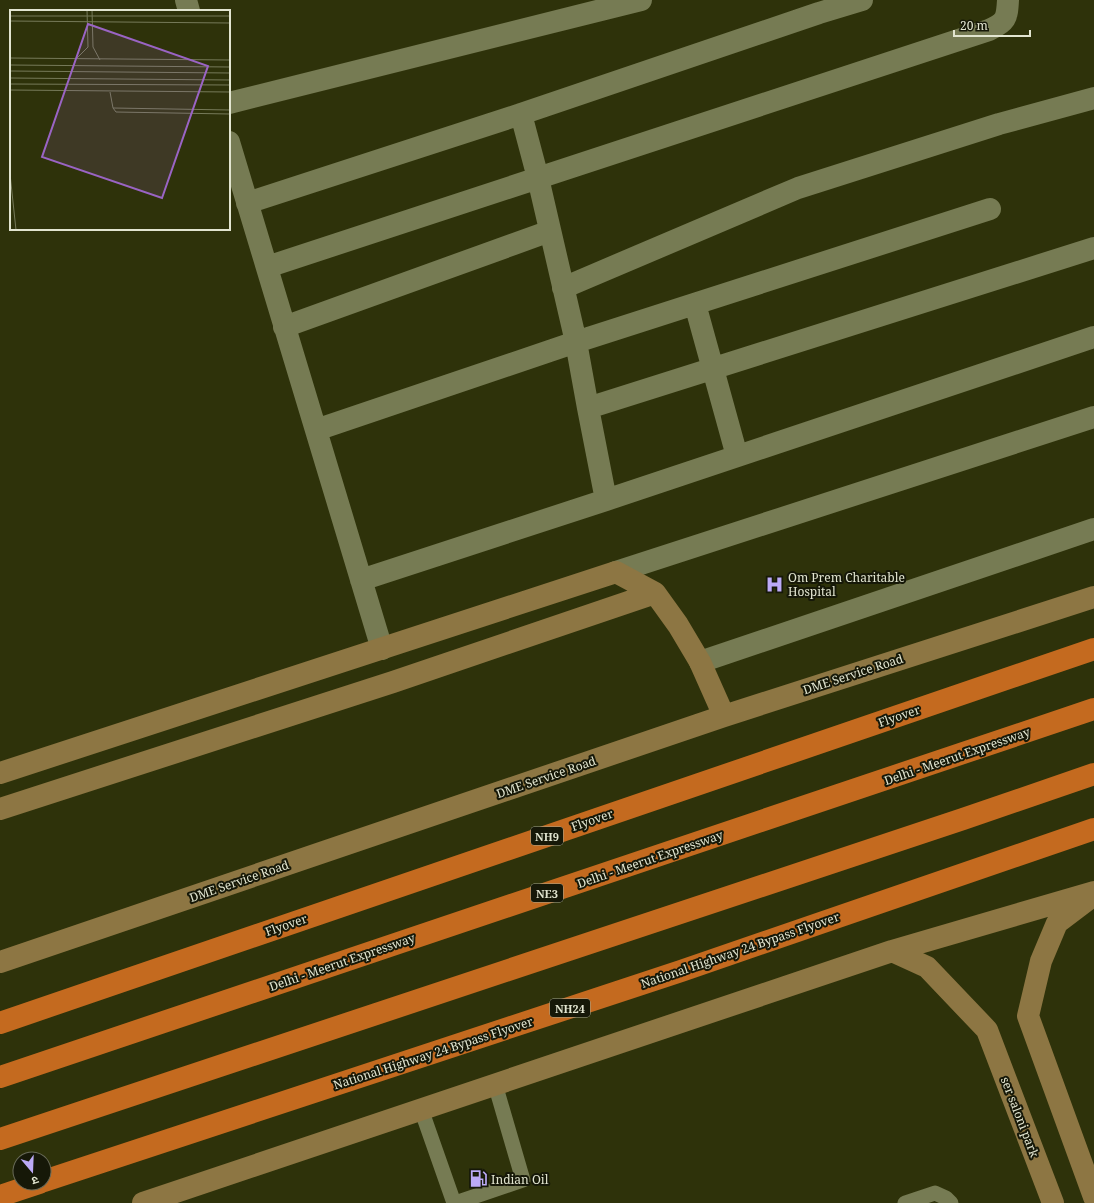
<svg xmlns="http://www.w3.org/2000/svg" width="1094" height="1203" font-family="'Noto Serif','Noto Sans Devanagari',serif">
<style>
.lines{fill:none;stroke-linecap:round;stroke-linejoin:round}
.lane{stroke:#767b53;stroke-width:15}
.street{stroke:#767b53;stroke-width:22}
.secondary{stroke:#8d7643;stroke-width:22}
.highway{stroke:#c46a1f;stroke-width:22}
.labels{text-anchor:middle;dominant-baseline:central;stroke-width:4;stroke-linejoin:round;paint-order:stroke}
.shield{fill:#161808;stroke:#a5a894;stroke-width:1}
.shield-label{font-size:11px;font-weight:bold;fill:#e2e5d0}
.poi-label{font-size:12px;fill:#e2e5d0;stroke:#161808;text-anchor:start}
.street-label{font-size:12px;fill:#e2e5d0;stroke:#161808}
.inset-road{fill:none;stroke:#767a59;stroke-width:1}
.view{fill:#9a64c4;fill-opacity:0.15;stroke:#9a64c4;stroke-width:2}
.inset-edge{fill:none;stroke:#e2e5d0;stroke-width:2}
</style>
<rect width="100%" height="100%" fill="#2e320a"/>
<g class="lines">
<!-- lane -->
<path class="lane" d="M 421,1109 L 454,1203
M 455,1203 L 523,1180 L 495,1084
M 905,1203 L 935,1193 L 946,1198 L 951,1203"/>
<!-- street -->
<path class="street" d="M 186,0 L 189,11
M 229,103 L 641,0
M 521,114 L 538,178 L 576,342 L 588,408 L 606,500
M 229,142 L 382,649
M 247,203 L 521,114 L 819,13 L 862,0
M 267,267 L 989,30 C 1006,22 1007,19 1008,0
M 563,288 L 798,188 L 999,124 L 1094,98
M 695,304 L 737,456
M 284,327 L 550,231
M 588,408 L 1094,248
M 316,430 L 576,342 L 990,209
M 616,572 L 1094,417
M 361,580 L 606,500 L 1094,337
M 700,662 L 1094,529"/>
<!-- secondary -->
<path class="secondary" d="M 0,773 L 616,572 L 655,593 L 678,625 L 700,662 L 724,716
M 0,809 L 393,682 L 655,593
M 1090,898 L 1057,923 L 1041,961 L 1028,1016 L 1094,1197
M 892,951 L 927,967 L 987,1030 L 1053,1203
M 0,962 L 724,716 L 1094,597
M 143,1203 L 892,951 L 1094,892"/>
<!-- highway -->
<path class="highway" d="M 0,1023 L 1094,649
M 0,1077 L 1094,709
M 0,1139 L 963,819 L 1094,774
M 44,1181 L 681,971 L 1094,829
M 0,1196 L 39,1183"/>
</g>
<!-- icons -->
<defs>
<symbol id="hospital-bare" viewBox="-9 -9 18 18"><path d="M-5-5h3v3.5h4V-5h3V5h-3V1.5h-4V5h-3Z" fill="#bcaaf6" stroke="#161808" stroke-width="2.5" paint-order="stroke"/></symbol>
<symbol id="fuel-bare" viewBox="-9 -9 18 18"><path d="M-5.5-6h7V0h2V4h1.3V-2.5L3-4.5l.8-.8L6-3V5H2.5V1h-1V6h-7ZM-4.2-4.7v3.2H.2V-4.7Z" fill="#bcaaf6" stroke="#161808" stroke-width="2.5" paint-order="stroke"/></symbol>
</defs>
<g fill-rule="evenodd">
<use href="#hospital-bare" x="762" y="572" width="25" height="25"/>
<use href="#fuel-bare" x="466" y="1166" width="25" height="25"/>
</g>
<g class="labels">
<!-- shield labels -->
<g class="shield">
<rect x="531" y="827" width="32" height="18" rx="3"/>
<rect x="531" y="884" width="32" height="18" rx="3"/>
<rect x="550" y="999" width="40" height="18" rx="3"/>
</g>
<g class="shield-label">
<text x="547" y="836">NH9</text>
<text x="547" y="893">NE3</text>
<text x="570" y="1008">NH24</text>
</g>
<!-- poi labels -->
<g class="poi-label">
<text x="788" y="577">Om Prem Charitable<tspan x="788" dy="14">Hospital</tspan></text>
<text x="491" y="1179">Indian Oil</text>
</g>
<!-- street labels -->
<g class="street-label">
<text transform="translate(853 674) rotate(-18)">DME Service Road</text>
<text transform="translate(899 716) rotate(-19)">Flyover</text>
<text transform="translate(957 756) rotate(-19)">Delhi - Meerut Expressway</text>
<text transform="translate(546 777) rotate(-19)">DME Service Road</text>
<text transform="translate(592 820) rotate(-19)">Flyover</text>
<text transform="translate(650 859) rotate(-19)">Delhi - Meerut Expressway</text>
<text transform="translate(239 881) rotate(-19)">DME Service Road</text>
<text transform="translate(286 925) rotate(-19)">Flyover</text>
<text transform="translate(740 950) rotate(-19)">National Highway 24 Bypass Flyover</text>
<text transform="translate(342 962) rotate(-19)">Delhi - Meerut Expressway</text>
<text transform="translate(433 1053) rotate(-18)">National Highway 24 Bypass Flyover</text>
<text transform="translate(1020 1117) rotate(69)">ser saloni park</text>
</g>
</g>
<!-- overview -->
<g transform="translate(10 10)">
<rect width="220" height="220" fill="#2e320a"/>
<path class="inset-road" d="M 82,0 L 83,37 L 90,50M 0,6 L 220,6M 0,11 L 220,13M 0,48 L 220,50M 67,48 L 78,37 L 77,0M 0,55 L 220,57M 0,61 L 220,63M 0,68 L 220,70M 0,74 L 220,75M 0,80 L 220,82M 100,82 L 103,98 L 106,102 L 220,104M 103,98 L 220,100M 0,164 L 6,220"/>
<path class="view" d="M 78,14 L 198,56 L 152,188 L 32,147 Z"/>
<rect width="220" height="220" class="inset-edge"/>
</g>
<!-- north arrow -->
<g transform="translate(32 1171) rotate(161)"><circle r="19" fill="#161808" stroke="#686a58"/>
<path d="M0-3L7 15L0 10L-7 15Z" fill="#bcaaf6"/>
<text y="-6" font-size="11" font-weight="bold" text-anchor="middle" fill="#e2e5d0">उ</text>
</g>
<!-- scale -->
<path d="M954 30v6h76v-6" fill="none" stroke="#e2e5d0" stroke-width="2"/>
<text x="960" y="30" font-size="12" fill="#e2e5d0" stroke="#161808" stroke-width="3" paint-order="stroke">20 m</text>
</svg>
